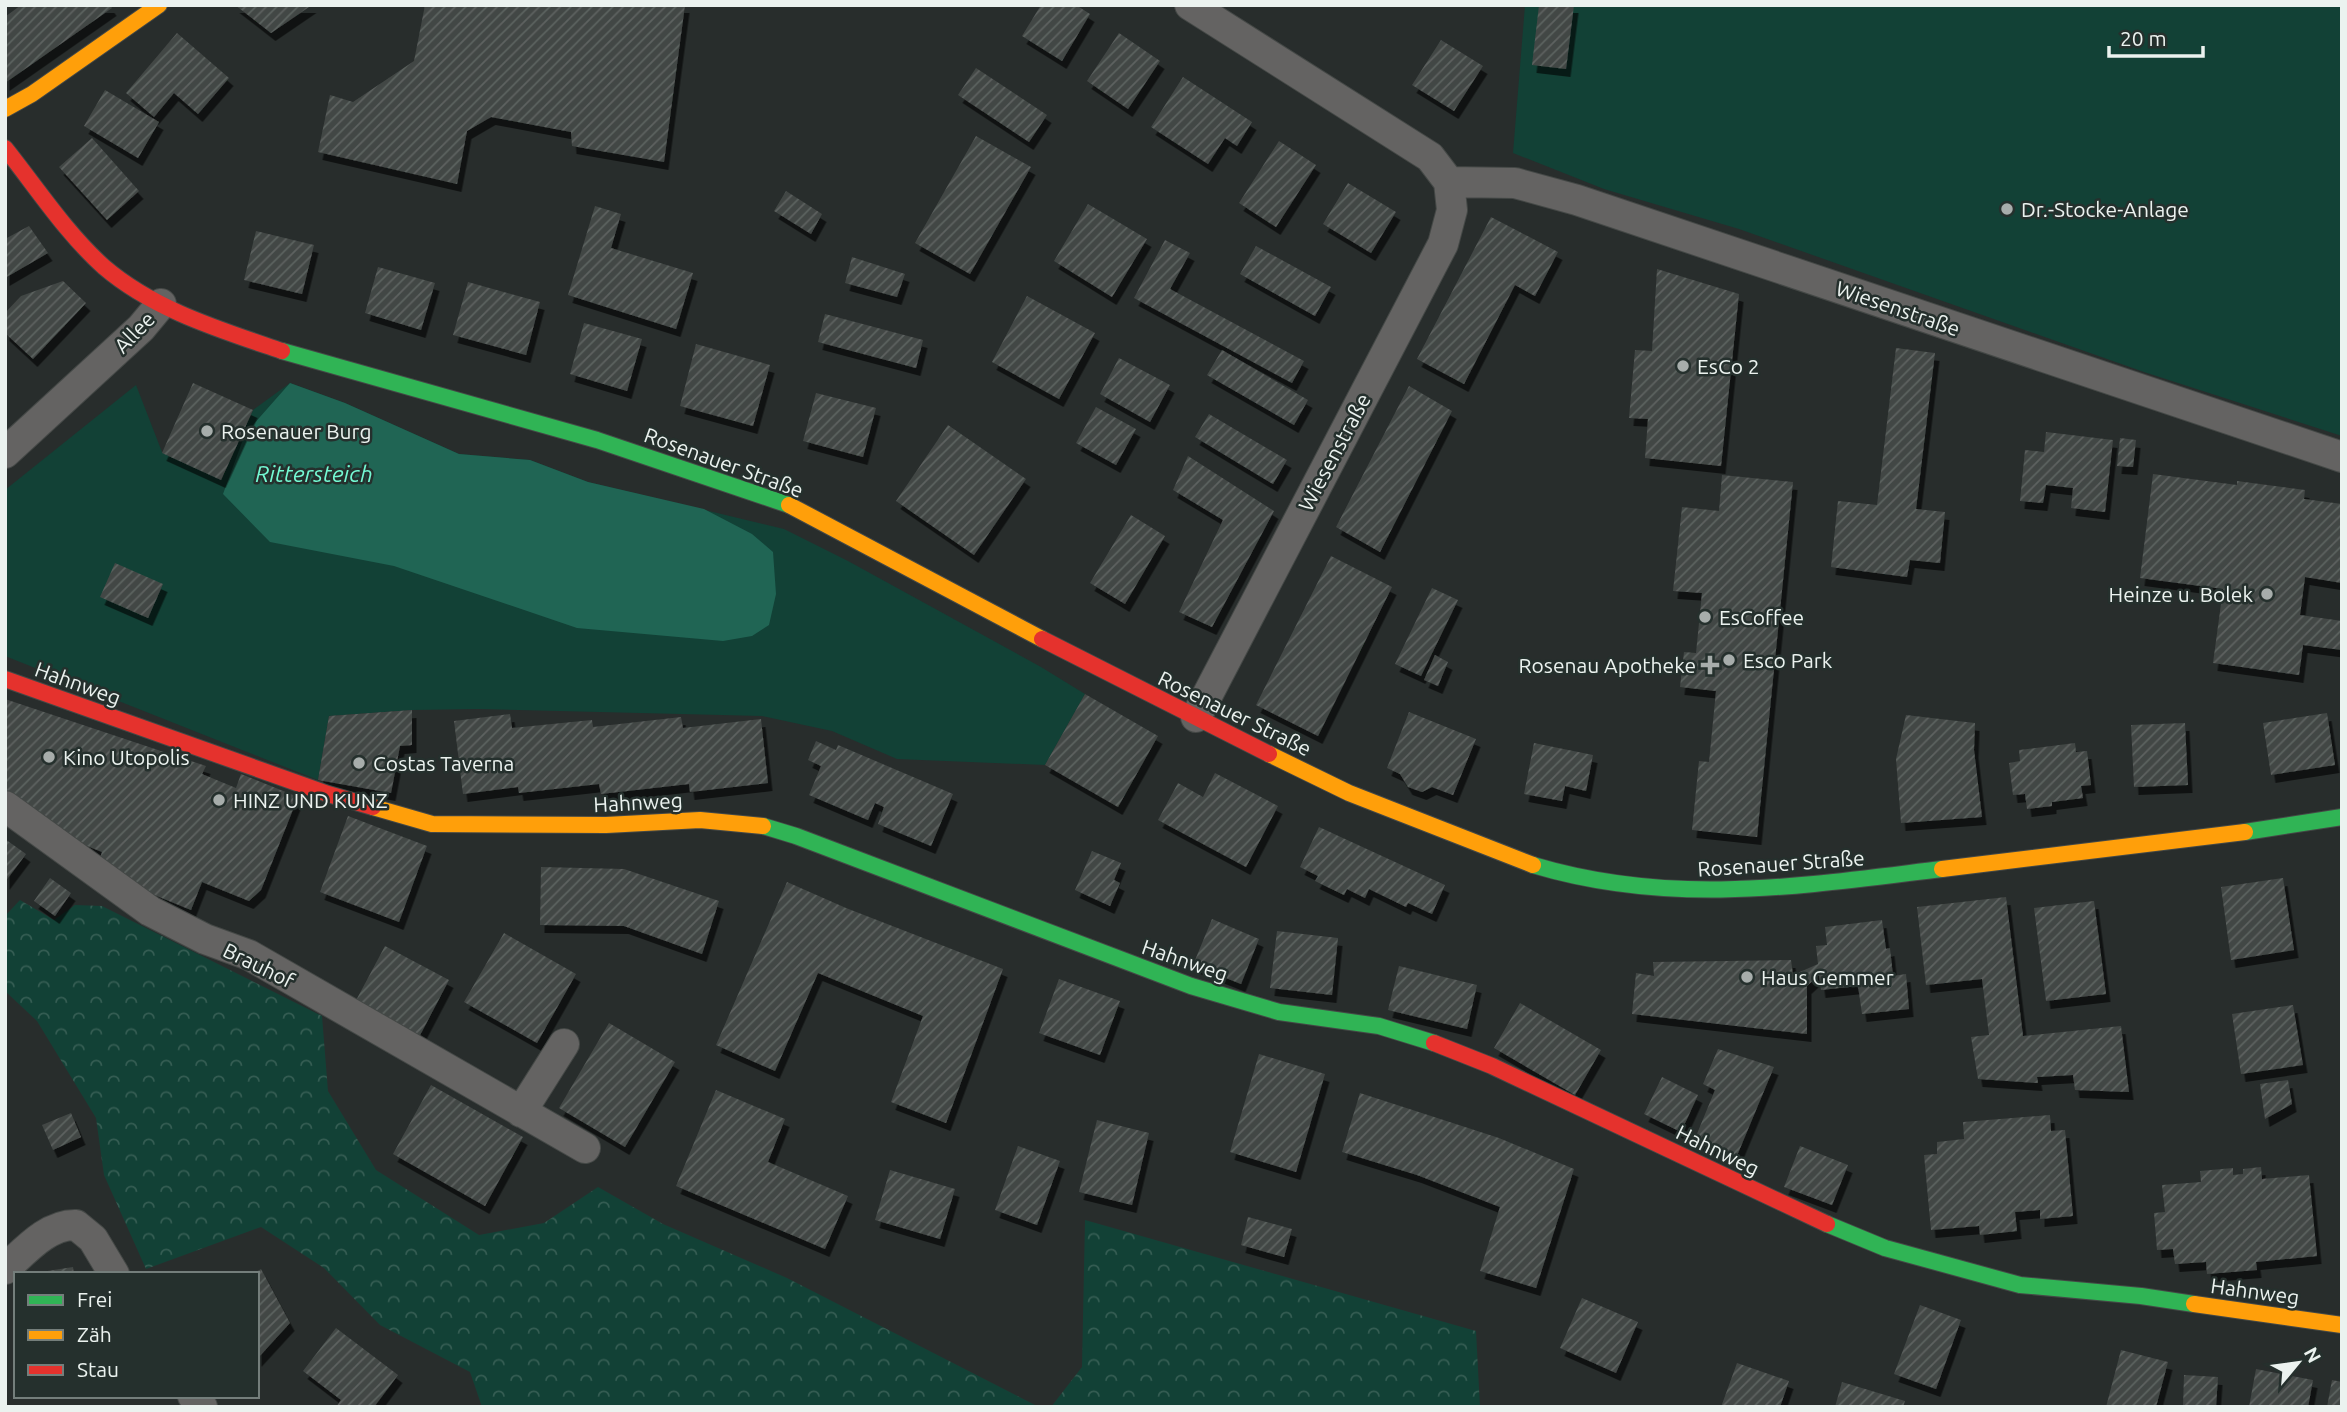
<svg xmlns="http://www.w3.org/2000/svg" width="2347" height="1412" font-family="Ubuntu,sans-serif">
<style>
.forest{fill:url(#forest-crowns)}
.green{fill:#124136}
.water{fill:#206554}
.building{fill:url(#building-hatch);filter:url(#shadow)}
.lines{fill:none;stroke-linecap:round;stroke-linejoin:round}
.street-casing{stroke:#444846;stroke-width:32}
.fast-casing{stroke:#444846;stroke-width:18}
.slow-casing{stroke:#444846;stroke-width:18}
.jam-casing{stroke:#444846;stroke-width:18}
.street{stroke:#646362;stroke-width:30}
.fast{stroke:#30b455;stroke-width:16}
.slow{stroke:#ff9f0a;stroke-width:16}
.jam{stroke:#e5322d;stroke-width:16}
.poi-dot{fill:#a7adab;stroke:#25302d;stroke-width:2.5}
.labels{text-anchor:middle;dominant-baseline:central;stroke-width:5;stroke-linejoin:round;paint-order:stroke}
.poi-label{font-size:21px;fill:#ebf2ef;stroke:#25302d;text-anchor:start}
.street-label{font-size:21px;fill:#ebf2ef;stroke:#25302d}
.water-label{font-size:23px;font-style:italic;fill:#74f9d3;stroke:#25302d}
</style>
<defs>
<pattern id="forest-crowns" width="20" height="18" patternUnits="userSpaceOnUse" patternTransform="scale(1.75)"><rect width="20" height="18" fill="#124136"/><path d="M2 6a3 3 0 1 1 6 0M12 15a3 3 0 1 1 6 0" fill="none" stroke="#355d53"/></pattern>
<pattern id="building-hatch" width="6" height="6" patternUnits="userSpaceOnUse" patternTransform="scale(1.75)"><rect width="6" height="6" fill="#424745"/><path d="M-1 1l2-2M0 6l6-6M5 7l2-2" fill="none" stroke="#5d6260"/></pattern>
<filter id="shadow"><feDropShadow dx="4.5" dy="8" stdDeviation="0" flood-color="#0009"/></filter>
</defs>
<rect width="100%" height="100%" fill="#282d2c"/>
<!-- forest -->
<path class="forest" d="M 20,900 L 54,920 L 75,905 L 102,906 L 322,1016 L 328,1091 L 376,1170 L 479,1235 L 544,1223 L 598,1187 L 663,1224 L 787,1278 L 1039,1407 L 482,1407 L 470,1372 L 380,1325 L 324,1268 L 261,1227 L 146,1269 L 104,1175 L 96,1118 L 37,1021 L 5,991 L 5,916 Z
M 1085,1220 L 1476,1331 L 1480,1407 L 1051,1407 L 1082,1367 Z"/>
<!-- green -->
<path class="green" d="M 1525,5 L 2342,5 L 2342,436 L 2144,372 L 1739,229 L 1604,189 L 1513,153 Z
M 290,383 L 345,403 L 459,454 L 530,460 L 588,482 L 784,529 L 848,561 L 1041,667 L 1085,694 L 1045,765 L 897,759 L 832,731 L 762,716 L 478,709 L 412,710 L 329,716 L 318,780 L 5,656 L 5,490 L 136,385 L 162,452 L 221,480 L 253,410 Z"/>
<!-- water -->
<path class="water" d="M 290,383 L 345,403 L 459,454 L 530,460 L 588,482 L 704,509 L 752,534 L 773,552 L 776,594 L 769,625 L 752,636 L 723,641 L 577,628 L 394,566 L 270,542 L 223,494 L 245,434 Z"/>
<!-- building -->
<path class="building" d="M 21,5 L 110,5 L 112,8 L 5,83 L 5,17 Z
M 235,5 L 312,5 L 271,33 Z
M 425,5 L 685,5 L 664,162 L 572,146 L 571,132 L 491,117 L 467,131 L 457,184 L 318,152 L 330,95 L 353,102 L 414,61 Z
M 1041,5 L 1076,5 L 1090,14 L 1062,61 L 1022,36 Z
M 1539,5 L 1574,5 L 1566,69 L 1532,65 Z
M 177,33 L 229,78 L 198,114 L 174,93 L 154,117 L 126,93 Z
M 1119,33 L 1160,61 L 1128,109 L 1087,81 Z
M 1441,40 L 1483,66 L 1454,111 L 1412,85 Z
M 976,68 L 1047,115 L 1029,142 L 958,95 Z
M 1183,77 L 1252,122 L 1237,146 L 1225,138 L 1208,164 L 1151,127 Z
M 105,90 L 159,122 L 138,158 L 84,126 Z
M 976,136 L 1031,167 L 970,274 L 915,243 Z
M 92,138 L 139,191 L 107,220 L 59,167 Z
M 1279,141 L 1316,165 L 1276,227 L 1239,203 Z
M 1348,183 L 1396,212 L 1371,253 L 1323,224 Z
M 786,191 L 822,214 L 811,234 L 774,211 Z
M 1088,204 L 1147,239 L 1112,297 L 1054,261 Z
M 595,206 L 621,214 L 611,248 L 693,273 L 676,329 L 568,295 Z
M 1491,217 L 1558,252 L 1535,296 L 1515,285 L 1464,384 L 1417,359 Z
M 29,226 L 48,253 L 5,278 L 5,239 Z
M 256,231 L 314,245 L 302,294 L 244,280 Z
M 1165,240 L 1190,253 L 1170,289 L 1304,361 L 1292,383 L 1134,298 Z
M 1256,246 L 1331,287 L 1315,316 L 1240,274 Z
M 852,257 L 905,274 L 897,297 L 845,283 Z
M 378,267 L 435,283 L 421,330 L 365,313 Z
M 1657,269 L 1739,294 L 1721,466 L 1645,458 L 1648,419 L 1629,418 L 1635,350 L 1652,351 Z
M 63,281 L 86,303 L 33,359 L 5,333 L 5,313 L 21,296 Z
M 468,282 L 540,302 L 526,355 L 453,335 Z
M 1027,296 L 1095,333 L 1059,399 L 992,362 Z
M 825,314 L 923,340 L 916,368 L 818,342 Z
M 584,323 L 642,339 L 627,391 L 570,374 Z
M 696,344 L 770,365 L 753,426 L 680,406 Z
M 1896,348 L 1935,353 L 1916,509 L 1945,512 L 1940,563 L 1910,560 L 1907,577 L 1831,567 L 1838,501 L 1877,505 Z
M 1222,350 L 1308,400 L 1294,425 L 1207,375 Z
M 1119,358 L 1170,385 L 1150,422 L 1100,394 Z
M 193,383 L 253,410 L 221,480 L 162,453 Z
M 1409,386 L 1452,411 L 1380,552 L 1336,527 Z
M 816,393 L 876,408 L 863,457 L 803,441 Z
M 1096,407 L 1136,429 L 1116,465 L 1076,443 Z
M 1209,414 L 1287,460 L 1273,484 L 1195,437 Z
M 948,425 L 1026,479 L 974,555 L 896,501 Z
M 2046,432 L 2113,440 L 2105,512 L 2071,508 L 2073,488 L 2046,485 L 2043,503 L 2020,501 L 2025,450 L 2044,452 Z
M 2120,438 L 2136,440 L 2133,467 L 2117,466 Z
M 1188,456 L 1274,511 L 1212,627 L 1179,612 L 1223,520 L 1173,490 Z
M 2153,474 L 2237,485 L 2237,481 L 2305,490 L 2304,499 L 2342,504 L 2342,583 L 2305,577 L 2300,615 L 2342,621 L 2342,650 L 2303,645 L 2299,675 L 2213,663 L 2223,589 L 2140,578 Z
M 1722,475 L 1793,482 L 1757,837 L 1692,830 L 1699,761 L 1709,762 L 1716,691 L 1680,687 L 1684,652 L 1696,653 L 1702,593 L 1673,591 L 1682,507 L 1719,511 Z
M 1131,515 L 1165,536 L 1125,604 L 1090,583 Z
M 1331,556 L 1392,587 L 1318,736 L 1256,705 Z
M 115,563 L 163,584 L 148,618 L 100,597 Z
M 1432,588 L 1458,600 L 1421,676 L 1395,664 Z
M 1435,655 L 1448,662 L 1438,686 L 1424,680 Z
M 1085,694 L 1158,736 L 1118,807 L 1045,765 Z
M 5,699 L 206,766 L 202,774 L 236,788 L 241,774 L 298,797 L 261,890 L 249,901 L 202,882 L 191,910 L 125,883 L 98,864 L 102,852 L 87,846 L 5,790 Z
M 412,710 L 412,745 L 400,746 L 391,793 L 318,780 L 329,716 Z
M 1409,712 L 1476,739 L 1453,795 L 1432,787 L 1422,792 L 1408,787 L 1400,774 L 1387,768 Z
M 2327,713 L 2335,765 L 2271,775 L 2263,723 Z
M 510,714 L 512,728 L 592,720 L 593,727 L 681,717 L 683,728 L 761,719 L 768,783 L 690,792 L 689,784 L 601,794 L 599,784 L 519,793 L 518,787 L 463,794 L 454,721 Z
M 1906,715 L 1975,723 L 1974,750 L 1982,817 L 1901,823 L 1896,759 Z
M 2185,723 L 2188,785 L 2134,787 L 2131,725 Z
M 816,741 L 836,750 L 838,745 L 953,794 L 931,846 L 878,824 L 884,807 L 875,803 L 868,820 L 809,795 L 821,766 L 808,760 Z
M 1534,743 L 1593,755 L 1586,791 L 1565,786 L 1562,801 L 1524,794 Z
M 2075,743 L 2076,752 L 2087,751 L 2091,785 L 2081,786 L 2083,798 L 2052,802 L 2052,806 L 2027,809 L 2025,794 L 2013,795 L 2009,763 L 2020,761 L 2019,750 Z
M 1215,773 L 1278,806 L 1246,867 L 1158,820 L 1178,783 L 1203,797 Z
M 348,816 L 427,846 L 399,922 L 320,892 Z
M 1319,827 L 1445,885 L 1432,914 L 1408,903 L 1406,907 L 1369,889 L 1365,898 L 1347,889 L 1344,895 L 1315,881 L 1318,876 L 1300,867 Z
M 5,839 L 26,854 L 5,882 Z
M 1092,851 L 1121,863 L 1114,880 L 1120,883 L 1110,906 L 1075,890 Z
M 541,867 L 624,869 L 719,901 L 702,954 L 624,926 L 540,925 Z
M 50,878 L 71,893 L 55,916 L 34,901 Z
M 2283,878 L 2294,950 L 2231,960 L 2221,887 Z
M 787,882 L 846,908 L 1003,969 L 946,1123 L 891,1102 L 923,1016 L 818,973 L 775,1071 L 716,1045 Z
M 2006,897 L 2023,1036 L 2121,1026 L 2129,1092 L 2075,1090 L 2073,1075 L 2037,1077 L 2038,1083 L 1978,1079 L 1971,1037 L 1989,1035 L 1982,979 L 1926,985 L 1917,907 Z
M 2094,901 L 2106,994 L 2046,1001 L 2034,908 Z
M 1212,919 L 1259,939 L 1241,984 L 1193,965 Z
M 1882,920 L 1886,949 L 1890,948 L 1893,976 L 1906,974 L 1909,1009 L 1862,1014 L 1858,986 L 1821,990 L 1819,975 L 1807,986 L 1807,1034 L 1632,1014 L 1636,973 L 1654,976 L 1653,962 L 1791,960 L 1793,975 L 1818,964 L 1816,946 L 1827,945 L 1825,927 Z
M 1277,931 L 1338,938 L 1332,995 L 1270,988 Z
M 504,933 L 576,974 L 537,1043 L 464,1002 Z
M 385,946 L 449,980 L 417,1041 L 353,1006 Z
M 1399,966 L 1477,985 L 1467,1029 L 1388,1010 Z
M 1059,979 L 1120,1001 L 1100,1055 L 1039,1033 Z
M 1520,1003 L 1601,1050 L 1575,1095 L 1494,1048 Z
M 2293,1005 L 2303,1065 L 2241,1074 L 2232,1014 Z
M 609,1023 L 675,1062 L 625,1147 L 559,1108 Z
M 1718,1049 L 1774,1067 L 1736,1158 L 1694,1141 L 1715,1090 L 1703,1084 Z
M 1259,1054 L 1325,1074 L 1296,1172 L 1230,1152 Z
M 1662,1077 L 1698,1095 L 1681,1132 L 1644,1114 Z
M 2288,1080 L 2292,1104 L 2265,1119 L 2260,1084 Z
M 431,1085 L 523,1137 L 485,1206 L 393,1154 Z
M 716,1090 L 785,1119 L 768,1162 L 848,1196 L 825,1249 L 676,1186 Z
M 1360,1093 L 1499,1138 L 1574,1169 L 1536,1288 L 1480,1271 L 1500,1207 L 1417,1175 L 1342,1152 Z
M 71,1113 L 81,1137 L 53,1150 L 42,1125 Z
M 2050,1115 L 2051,1131 L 2065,1130 L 2073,1216 L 2040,1219 L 2040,1210 L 2015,1212 L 2017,1231 L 1980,1235 L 1979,1226 L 1931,1230 L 1924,1155 L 1937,1154 L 1937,1142 L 1964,1139 L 1963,1122 Z
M 1097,1120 L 1149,1133 L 1132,1205 L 1079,1192 Z
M 1018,1146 L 1060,1161 L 1037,1225 L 995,1210 Z
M 1800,1146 L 1848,1165 L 1832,1205 L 1784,1187 Z
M 2261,1167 L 2262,1179 L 2309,1175 L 2317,1256 L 2256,1262 L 2257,1270 L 2207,1274 L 2206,1262 L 2175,1264 L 2173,1249 L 2157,1250 L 2154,1213 L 2165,1212 L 2162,1185 L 2201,1182 L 2200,1171 L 2233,1168 L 2233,1175 L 2243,1174 L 2243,1169 Z
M 890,1170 L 955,1189 L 940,1239 L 875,1220 Z
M 1248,1217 L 1292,1229 L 1284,1257 L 1241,1245 Z
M 73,1267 L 74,1274 L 41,1274 L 41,1272 Z
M 261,1269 L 290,1323 L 257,1359 L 257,1274 L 252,1274 Z
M 1582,1298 L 1638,1322 L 1616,1373 L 1560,1348 Z
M 1920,1305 L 1961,1320 L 1936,1389 L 1894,1374 Z
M 336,1328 L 398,1375 L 374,1407 L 336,1407 L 341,1400 L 303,1371 Z
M 2121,1350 L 2168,1362 L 2156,1407 L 2106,1407 Z
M 1737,1363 L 1789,1381 L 1780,1407 L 1721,1407 Z
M 2256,1369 L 2313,1380 L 2308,1407 L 2249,1407 Z
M 2184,1375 L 2218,1377 L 2216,1407 L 2183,1407 Z
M 2332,1380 L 2342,1382 L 2342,1407 L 2327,1407 Z
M 1842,1382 L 1905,1401 L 1903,1407 L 1835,1407 Z"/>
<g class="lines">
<defs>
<path id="street" d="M 1190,5 L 1430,157 L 1449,182 L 1452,210 L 1443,244 L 1196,717
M 1449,182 L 1515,183 L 1577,200 L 2342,457
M 5,453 L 141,328 L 161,304
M 5,806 L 150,911 L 205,939 L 249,955 L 585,1148
M 521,1112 L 564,1044
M 5,1269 C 25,1251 48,1224 76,1225 L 93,1239 L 114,1274
M 193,1396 L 202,1407"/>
<path id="fast" d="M 282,351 L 597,440 L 789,505
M 763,826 L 796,836 L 1191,986 L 1279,1012 L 1379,1026 L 1434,1043
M 2245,832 L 2342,817
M 1533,865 C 1673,907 1801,886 1942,869
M 1827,1224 L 1885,1248 L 2020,1285 L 2141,1296 L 2194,1304"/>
<path id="slow" d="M 5,109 L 32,94 L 159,5
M 789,505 L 1042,639
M 1269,754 L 1349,793 L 1533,865
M 373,807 L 432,824 L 606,825 L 700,820 L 763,826
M 1942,869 L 2245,832
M 2194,1304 L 2342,1325"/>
<path id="jam" d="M 5,148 C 37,188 66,233 104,267 C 154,310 221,330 282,351
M 1042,639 L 1269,754
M 5,679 L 328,794 L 373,807
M 1434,1043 L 1492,1066 L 1827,1224"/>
</defs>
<!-- street casing -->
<use href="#street" class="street-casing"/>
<!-- fast casing -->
<use href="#fast" class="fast-casing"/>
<!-- slow casing -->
<use href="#slow" class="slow-casing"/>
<!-- jam casing -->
<use href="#jam" class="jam-casing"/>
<!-- street -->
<use href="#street" class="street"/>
<!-- fast -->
<use href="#fast" class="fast"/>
<!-- slow -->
<use href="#slow" class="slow"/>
<!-- jam -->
<use href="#jam" class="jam"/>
</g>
<!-- markers -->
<g class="poi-dot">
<circle cx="2007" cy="209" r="7"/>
<circle cx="1683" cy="366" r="7"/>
<circle cx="207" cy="431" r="7"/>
<circle cx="2267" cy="594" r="7"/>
<circle cx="1705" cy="617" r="7"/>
<circle cx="1729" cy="660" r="7"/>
<path d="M1706.5 654.5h7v7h7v7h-7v7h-7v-7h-7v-7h7z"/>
<circle cx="49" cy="757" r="7"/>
<circle cx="359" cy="763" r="7"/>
<circle cx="219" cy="800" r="7"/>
<circle cx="1747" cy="977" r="7"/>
</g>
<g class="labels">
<!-- poi labels -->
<g class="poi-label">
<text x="2021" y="209">Dr.-Stocke-Anlage</text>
<text x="1697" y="366">EsCo 2</text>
<text x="221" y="431">Rosenauer Burg</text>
<text x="2253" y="594" text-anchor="end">Heinze u. Bolek</text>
<text x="1719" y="617">EsCoffee</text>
<text x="1743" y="660">Esco Park</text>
<text x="1696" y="665" text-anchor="end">Rosenau Apotheke</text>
<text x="63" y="757">Kino Utopolis</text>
<text x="373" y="763">Costas Taverna</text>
<text x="233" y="800">HINZ UND KUNZ</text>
<text x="1761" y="977">Haus Gemmer</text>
</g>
<!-- street labels -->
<g class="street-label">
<text transform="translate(1898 308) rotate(19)">Wiesenstraße</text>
<text transform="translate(134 332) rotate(-46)">Allee</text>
<text transform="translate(1334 452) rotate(-62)">Wiesenstraße</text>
<text transform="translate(724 462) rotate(20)">Rosenauer Straße</text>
<text transform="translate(78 683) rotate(20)">Hahnweg</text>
<text transform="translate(1235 713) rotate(26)">Rosenauer Straße</text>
<text transform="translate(638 802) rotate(-3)">Hahnweg</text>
<text transform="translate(1781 863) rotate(-4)">Rosenauer Straße</text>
<text transform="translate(1185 960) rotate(19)">Hahnweg</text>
<text transform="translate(259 965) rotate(26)">Brauhof</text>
<text transform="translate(1718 1150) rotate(26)">Hahnweg</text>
<text transform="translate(2255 1291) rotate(8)">Hahnweg</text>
</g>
<!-- water labels -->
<g class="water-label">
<text x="314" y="473">Rittersteich</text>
</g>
</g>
<!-- border -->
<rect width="2347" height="1412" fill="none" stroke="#ebf2ef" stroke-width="14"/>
<!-- legend -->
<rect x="14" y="1272" width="245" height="126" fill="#25302d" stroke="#747e7b" stroke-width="2"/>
<rect x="28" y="1295" width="35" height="10" fill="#30b455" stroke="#747e7b" stroke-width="2"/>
<text x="77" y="1307" font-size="21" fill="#ebf2ef">Frei</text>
<rect x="28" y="1330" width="35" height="10" fill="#ff9f0a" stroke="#747e7b" stroke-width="2"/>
<text x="77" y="1342" font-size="21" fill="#ebf2ef">Zäh</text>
<rect x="28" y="1365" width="35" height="10" fill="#e5322d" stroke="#747e7b" stroke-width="2"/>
<text x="77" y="1377" font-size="21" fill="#ebf2ef">Stau</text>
<!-- north arrow -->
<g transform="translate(2298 1363) rotate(61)" stroke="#25302d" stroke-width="5" paint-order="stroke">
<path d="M0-5L12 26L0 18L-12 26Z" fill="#ebf2ef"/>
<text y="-10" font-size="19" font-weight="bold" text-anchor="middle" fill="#ebf2ef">N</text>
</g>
<!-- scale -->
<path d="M2109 46v10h94v-10" fill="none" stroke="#ebf2ef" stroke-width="3.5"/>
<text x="2120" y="46" font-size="21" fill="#ebf2ef" stroke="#25302d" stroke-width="5" paint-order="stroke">20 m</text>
</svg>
